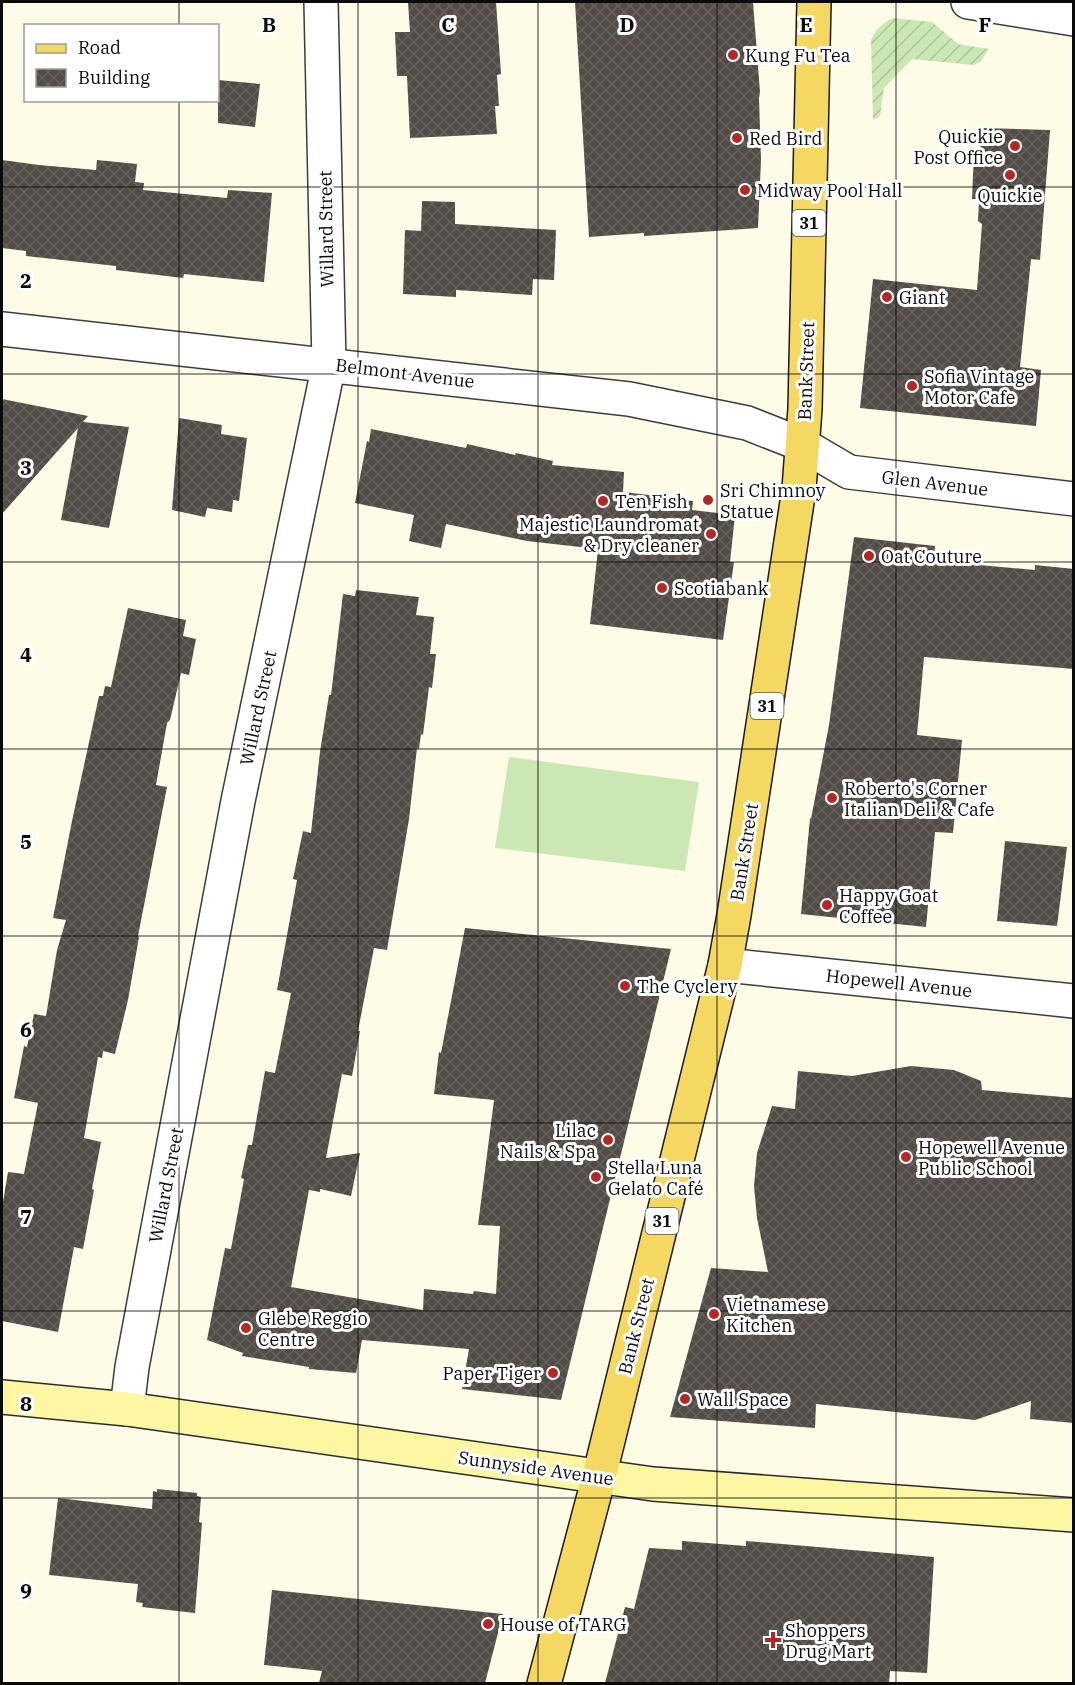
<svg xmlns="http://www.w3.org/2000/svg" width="1075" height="1685" font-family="'IBM Plex Serif',serif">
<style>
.grass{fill:#cbe7b3}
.garden{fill:url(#garden-furrows)}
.building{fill:url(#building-cross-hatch)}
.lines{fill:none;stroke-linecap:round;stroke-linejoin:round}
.street-casing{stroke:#3d3d3d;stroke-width:36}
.secondary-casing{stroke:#2c2c2c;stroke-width:36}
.primary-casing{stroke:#1b1b1b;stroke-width:36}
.street{stroke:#fff;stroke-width:33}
.secondary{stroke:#fdf7a4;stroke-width:33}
.primary{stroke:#f5d861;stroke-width:33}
.grid{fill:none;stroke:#0a0a0a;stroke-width:1.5;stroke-opacity:0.55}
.poi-dot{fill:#b52727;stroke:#fff;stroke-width:2}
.labels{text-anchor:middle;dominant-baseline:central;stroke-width:6;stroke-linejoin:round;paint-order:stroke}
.shield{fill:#fff;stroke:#545454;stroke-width:1.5}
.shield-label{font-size:16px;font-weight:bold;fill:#0a0a0a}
.poi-label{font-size:18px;fill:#0a0a0a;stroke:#fff;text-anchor:start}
.street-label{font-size:18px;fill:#0a0a0a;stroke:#fff}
.grid-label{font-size:20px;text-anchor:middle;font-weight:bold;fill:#0a0a0a;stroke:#fff;stroke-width:6;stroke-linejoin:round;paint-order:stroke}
</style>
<defs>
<pattern id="garden-furrows" width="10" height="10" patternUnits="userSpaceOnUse" patternTransform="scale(1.5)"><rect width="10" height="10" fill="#cbe7b3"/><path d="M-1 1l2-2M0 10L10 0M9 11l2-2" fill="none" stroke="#adc599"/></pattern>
<pattern id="building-cross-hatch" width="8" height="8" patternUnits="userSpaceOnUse" patternTransform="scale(1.5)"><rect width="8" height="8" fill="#524c47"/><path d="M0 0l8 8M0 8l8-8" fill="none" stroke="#66615d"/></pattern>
</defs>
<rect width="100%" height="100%" fill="#fefbe7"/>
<!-- grass -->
<path class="grass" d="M 509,757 L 699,782 L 685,871 L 495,848 Z"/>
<!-- garden -->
<path class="garden" d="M 893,18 L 932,22 L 958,44 L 989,49 L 981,61 L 974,65 L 912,59 L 884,88 L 880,116 L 873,120 L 871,40 C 876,28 882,24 893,18 Z"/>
<!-- building -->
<path class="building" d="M 408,2 L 496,2 L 501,74 L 497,75 L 499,106 L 495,106 L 497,134 L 410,138 L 407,76 L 397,76 L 395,32 L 410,32 Z
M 575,2 L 753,2 L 760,92 L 759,98 L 761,160 L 758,228 L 644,236 L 644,233 L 589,237 Z
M 218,80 L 260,84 L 255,127 L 218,123 Z
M 981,128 L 1050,130 L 1040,260 L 1031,259 L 1020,367 L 1041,370 L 1036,426 L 860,408 L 873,279 L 977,290 L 982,224 L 978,221 L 979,199 L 972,199 L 974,151 L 980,151 Z
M 2,160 L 39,165 L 96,170 L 97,160 L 137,164 L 135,182 L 144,183 L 143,190 L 227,198 L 228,190 L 272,193 L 264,282 L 184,274 L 183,278 L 116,270 L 116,266 L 26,256 L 26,251 L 2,248 Z
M 422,201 L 455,202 L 455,224 L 556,230 L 554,280 L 533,279 L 532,295 L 456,290 L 456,297 L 403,294 L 405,230 L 421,231 Z
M 2,399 L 88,416 L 83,422 L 129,427 L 109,528 L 61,520 L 78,428 L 2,514 Z
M 179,418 L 222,425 L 221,434 L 247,438 L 239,501 L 233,500 L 232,512 L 207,508 L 205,517 L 172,510 Z
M 371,429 L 466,448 L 467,444 L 515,455 L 516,453 L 553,461 L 552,465 L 624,472 L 623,492 L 675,498 L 675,499 L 693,501 L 692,510 L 735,515 L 730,562 L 734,562 L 723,640 L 590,624 L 598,549 L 527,541 L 446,524 L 441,548 L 409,541 L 414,515 L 355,503 L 367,441 L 369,442 Z
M 854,537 L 935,546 L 934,561 L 1035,570 L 1035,565 L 1074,569 L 1074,669 L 924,657 L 917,735 L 962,740 L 953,833 L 935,832 L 926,927 L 801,914 L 810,818 L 811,819 L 829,725 Z
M 356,590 L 419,597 L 416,615 L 434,617 L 430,654 L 436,654 L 432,688 L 429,687 L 423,735 L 421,734 L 419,749 L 417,748 L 409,819 L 387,950 L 374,948 L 358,1031 L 360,1031 L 352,1076 L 342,1074 L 326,1158 L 360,1153 L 351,1196 L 320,1189 L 320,1192 L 309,1190 L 291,1287 L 423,1310 L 424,1289 L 473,1294 L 474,1291 L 496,1294 L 500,1226 L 478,1225 L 494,1100 L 434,1094 L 439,1052 L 441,1053 L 465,928 L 671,949 L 561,1400 L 462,1389 L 469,1349 L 362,1340 L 356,1373 L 309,1369 L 309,1367 L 242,1356 L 243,1353 L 207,1340 L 225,1248 L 231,1249 L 244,1179 L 241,1178 L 248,1145 L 252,1145 L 265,1071 L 275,1073 L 291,993 L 277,990 L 297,880 L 293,879 L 303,831 L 311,833 L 320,752 L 329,695 L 331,695 L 343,594 L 355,596 Z
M 128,608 L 186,620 L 183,636 L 196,639 L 189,675 L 181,673 L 170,720 L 167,723 L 156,785 L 167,787 L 138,936 L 139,937 L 128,1000 L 115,1054 L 103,1051 L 102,1058 L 98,1057 L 84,1138 L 101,1142 L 92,1189 L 94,1190 L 83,1249 L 74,1247 L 58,1332 L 2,1321 L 2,1208 L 8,1172 L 24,1174 L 38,1103 L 14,1098 L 24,1046 L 27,1047 L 34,1014 L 46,1016 L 57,950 L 66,920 L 53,918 L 72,821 L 99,696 L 103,696 L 105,686 L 111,687 Z
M 1005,841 L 1067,847 L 1057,926 L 997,921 Z
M 911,1066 L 954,1070 L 981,1081 L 982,1090 L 1074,1098 L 1074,1423 L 1030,1419 L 1031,1401 L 975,1420 L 816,1404 L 815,1428 L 670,1417 L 711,1268 L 768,1272 L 757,1218 L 754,1186 L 757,1153 L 772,1106 L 795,1109 L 798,1071 L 852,1076 Z
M 157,1489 L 197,1493 L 197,1496 L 201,1497 L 199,1522 L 202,1523 L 195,1613 L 142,1607 L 143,1603 L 136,1602 L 138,1584 L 49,1575 L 58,1498 L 152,1509 L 153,1491 L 157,1492 Z
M 682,1541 L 746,1546 L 746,1541 L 934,1557 L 927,1673 L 890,1671 L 889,1683 L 605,1683 L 625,1607 L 634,1609 L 649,1548 L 682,1550 Z
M 272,1590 L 503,1614 L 485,1683 L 319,1683 L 322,1671 L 264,1665 Z"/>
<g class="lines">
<defs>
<path id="street" d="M 968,2 L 1074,19
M 2,329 L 629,399 L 747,423 L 803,445 L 849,472 L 1074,499
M 725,965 L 1074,1001
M 127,1409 L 132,1367 L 238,801 L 329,364 L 321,2"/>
<path id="secondary" d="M 2,1397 L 127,1409 L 653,1484 L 1074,1515"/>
<path id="primary" d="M 544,1684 L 599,1477 L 725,965 L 734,915 L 799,489 L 805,409 L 814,2"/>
</defs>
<!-- street casing -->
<use href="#street" class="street-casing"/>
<!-- secondary casing -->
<use href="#secondary" class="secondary-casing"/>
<!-- primary casing -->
<use href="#primary" class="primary-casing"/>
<!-- street -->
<use href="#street" class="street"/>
<!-- secondary -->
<use href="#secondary" class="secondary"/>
<!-- primary -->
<use href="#primary" class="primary"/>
</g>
<!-- grid -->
<path class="grid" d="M 179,2 L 179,26M 358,2 L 358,1684M 538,2 L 538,1684M 717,2 L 717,1684M 896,2 L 896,1684M 179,100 L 179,1684M 2,187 L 1074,187M 2,374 L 1074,374M 2,562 L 1074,562M 2,749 L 1074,749M 2,936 L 1074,936M 2,1123 L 1074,1123M 2,1311 L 1074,1311M 2,1498 L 1074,1498"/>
<!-- markers -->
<g class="poi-dot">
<circle cx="733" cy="55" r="6"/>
<circle cx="737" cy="138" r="6"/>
<circle cx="1015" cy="146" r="6"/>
<circle cx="1010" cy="175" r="6"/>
<circle cx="745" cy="190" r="6"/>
<circle cx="887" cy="297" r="6"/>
<circle cx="912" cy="386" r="6"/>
<circle cx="708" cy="500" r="6"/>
<circle cx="603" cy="501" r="6"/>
<circle cx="711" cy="534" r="6"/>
<circle cx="869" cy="556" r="6"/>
<circle cx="662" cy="588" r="6"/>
<circle cx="832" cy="798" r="6"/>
<circle cx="827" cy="905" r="6"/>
<circle cx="625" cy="986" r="6"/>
<circle cx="608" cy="1140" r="6"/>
<circle cx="906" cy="1157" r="6"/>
<circle cx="596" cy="1177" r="6"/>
<circle cx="714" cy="1314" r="6"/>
<circle cx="246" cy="1328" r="6"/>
<circle cx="553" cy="1373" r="6"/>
<circle cx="685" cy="1399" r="6"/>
<circle cx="488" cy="1624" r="6"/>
<path d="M770 1631h6v6h6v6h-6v6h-6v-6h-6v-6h6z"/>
</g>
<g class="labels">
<!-- shield labels -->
<g class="shield">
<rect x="792.5" y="210" width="33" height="26" rx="4.5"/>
<rect x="750.5" y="693" width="33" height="26" rx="4.5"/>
<rect x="645.5" y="1208" width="33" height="26" rx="4.5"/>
</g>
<g class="shield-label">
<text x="809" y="223">31</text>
<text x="767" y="706">31</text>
<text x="662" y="1221">31</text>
</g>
<!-- poi labels -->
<g class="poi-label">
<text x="745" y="55">Kung Fu Tea</text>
<text x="1003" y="136" text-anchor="end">Quickie<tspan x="1003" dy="21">Post Office</tspan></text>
<text x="749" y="138">Red Bird</text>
<text x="757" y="190">Midway Pool Hall</text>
<text x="1010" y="195" text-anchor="middle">Quickie</text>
<text x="899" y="297">Giant</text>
<text x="924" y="376">Sofia Vintage<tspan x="924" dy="21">Motor Cafe</tspan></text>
<text x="720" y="490">Sri Chimnoy<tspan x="720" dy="21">Statue</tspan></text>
<text x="615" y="501">Ten Fish</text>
<text x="699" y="524" text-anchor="end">Majestic Laundromat<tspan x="699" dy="21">&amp; Dry cleaner</tspan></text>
<text x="881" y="556">Oat Couture</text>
<text x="674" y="588">Scotiabank</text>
<text x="844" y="788">Roberto's Corner<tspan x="844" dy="21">Italian Deli &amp; Cafe</tspan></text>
<text x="839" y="895">Happy Goat<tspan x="839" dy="21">Coffee</tspan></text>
<text x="637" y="986">The Cyclery</text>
<text x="596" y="1130" text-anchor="end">Lilac<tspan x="596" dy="21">Nails &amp; Spa</tspan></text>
<text x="918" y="1147">Hopewell Avenue<tspan x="918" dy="21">Public School</tspan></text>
<text x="608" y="1167">Stella Luna<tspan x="608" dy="21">Gelato Café</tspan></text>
<text x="726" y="1304">Vietnamese<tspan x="726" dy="21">Kitchen</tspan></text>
<text x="258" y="1318">Glebe Reggio<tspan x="258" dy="21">Centre</tspan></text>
<text x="541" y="1373" text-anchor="end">Paper Tiger</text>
<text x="697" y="1399">Wall Space</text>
<text x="500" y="1624">House of TARG</text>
<text x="785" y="1630">Shoppers<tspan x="785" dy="21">Drug Mart</tspan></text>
</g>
<!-- street labels -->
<g class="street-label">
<text transform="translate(326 229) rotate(-91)">Willard Street</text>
<text transform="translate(806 371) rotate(-88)">Bank Street</text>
<text transform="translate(405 373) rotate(7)">Belmont Avenue</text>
<text transform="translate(935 483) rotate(7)">Glen Avenue</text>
<text transform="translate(258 708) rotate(-78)">Willard Street</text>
<text transform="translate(744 852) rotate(-81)">Bank Street</text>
<text transform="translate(899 983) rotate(6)">Hopewell Avenue</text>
<text transform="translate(166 1185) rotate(-79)">Willard Street</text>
<text transform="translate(636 1326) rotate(-76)">Bank Street</text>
<text transform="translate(536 1468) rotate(8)">Sunnyside Avenue</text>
</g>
</g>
<g class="grid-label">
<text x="269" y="32">B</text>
<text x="448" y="32">C</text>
<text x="627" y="32">D</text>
<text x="806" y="32">E</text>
<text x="985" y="32">F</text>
<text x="26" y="288">2</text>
<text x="26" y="475">3</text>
<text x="26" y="662">4</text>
<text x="26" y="849">5</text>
<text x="26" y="1037">6</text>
<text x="26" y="1224">7</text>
<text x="26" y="1411">8</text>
<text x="26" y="1598">9</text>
</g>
<!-- border -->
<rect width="1075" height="1685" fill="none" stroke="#0a0a0a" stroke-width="6"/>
<!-- legend -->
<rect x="24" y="24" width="195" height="78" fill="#ffffff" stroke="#9d9d9d" stroke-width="1.5"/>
<rect x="36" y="44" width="30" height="9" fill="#f5d861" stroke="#9d9d9d" stroke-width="1.5"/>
<text x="78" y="54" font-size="18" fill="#0a0a0a">Road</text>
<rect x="36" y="69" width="30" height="18" fill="url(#building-cross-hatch)" stroke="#9d9d9d" stroke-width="1.5"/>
<text x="78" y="84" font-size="18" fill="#0a0a0a">Building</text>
</svg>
